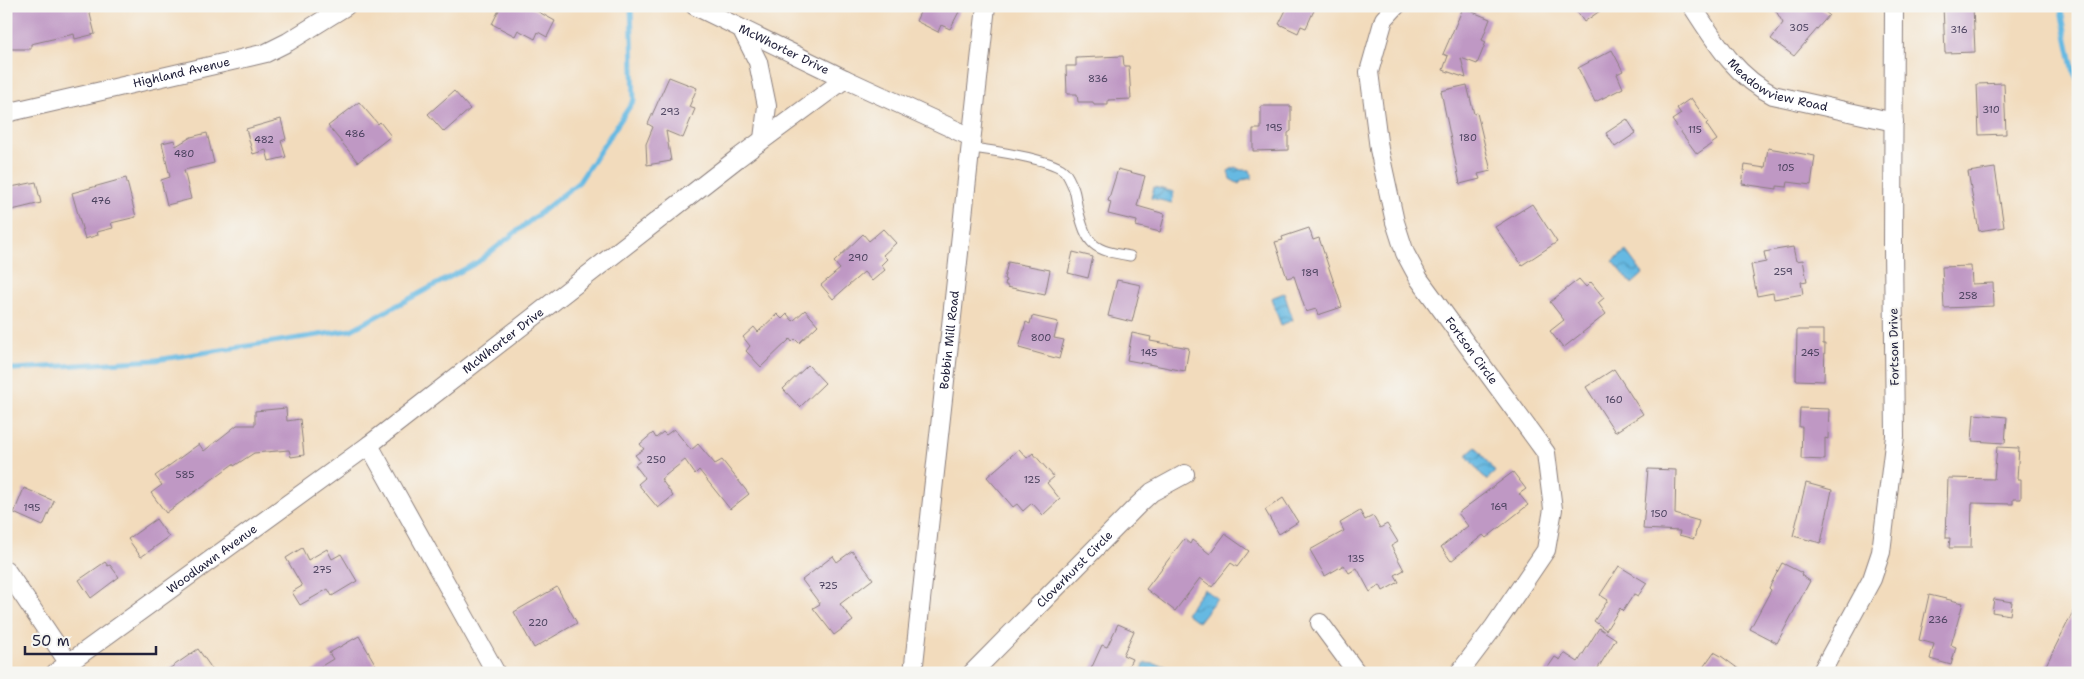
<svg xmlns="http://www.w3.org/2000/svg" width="2084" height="679" font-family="'Shantell Sans',sans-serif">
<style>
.water{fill:url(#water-waves);stroke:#446e8e}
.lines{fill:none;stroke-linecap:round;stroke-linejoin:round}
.stream{stroke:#66b9e2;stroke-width:5}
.building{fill:#bf98c4}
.service-casing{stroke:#8a7e7c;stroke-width:11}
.minor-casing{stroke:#8a7e7c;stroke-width:20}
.service{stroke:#fff;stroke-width:9}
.minor{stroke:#fff;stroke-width:18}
.labels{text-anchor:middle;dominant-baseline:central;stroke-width:4;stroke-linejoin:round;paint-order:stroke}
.number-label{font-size:10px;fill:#49405d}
.street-label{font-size:12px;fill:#22223b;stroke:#f6f6f2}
</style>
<defs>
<pattern id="water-waves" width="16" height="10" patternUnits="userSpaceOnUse" patternTransform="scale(1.25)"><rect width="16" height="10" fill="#66b9e2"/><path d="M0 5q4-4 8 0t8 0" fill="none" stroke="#5496b8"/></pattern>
</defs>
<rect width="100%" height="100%" fill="#f6f6f2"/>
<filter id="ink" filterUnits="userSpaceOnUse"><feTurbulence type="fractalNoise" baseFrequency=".02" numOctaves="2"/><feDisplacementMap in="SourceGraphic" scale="10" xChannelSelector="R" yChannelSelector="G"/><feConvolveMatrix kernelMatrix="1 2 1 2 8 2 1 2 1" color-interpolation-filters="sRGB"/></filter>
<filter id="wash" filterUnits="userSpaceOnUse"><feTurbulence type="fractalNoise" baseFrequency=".0096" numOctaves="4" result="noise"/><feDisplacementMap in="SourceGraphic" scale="20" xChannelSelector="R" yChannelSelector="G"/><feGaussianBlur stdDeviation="1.12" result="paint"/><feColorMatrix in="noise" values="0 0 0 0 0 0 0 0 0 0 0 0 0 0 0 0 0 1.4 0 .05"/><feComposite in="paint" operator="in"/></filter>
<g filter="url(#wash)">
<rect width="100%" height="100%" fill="#f2dbbc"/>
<!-- water -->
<path class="water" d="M 1235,167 L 1241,170 L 1250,170 L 1252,178 L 1243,180 L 1239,184 L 1230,179 L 1228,171 Z
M 1154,187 L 1174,192 L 1172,203 L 1151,198 Z
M 1626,251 L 1643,274 L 1632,284 L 1613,261 Z
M 1284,293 L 1293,320 L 1281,325 L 1271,298 Z
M 1476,447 L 1495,472 L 1486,480 L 1466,455 Z
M 1204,589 L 1217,598 L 1198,622 L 1186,613 Z
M 1146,663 L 1166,666 L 1168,669 L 1167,673 L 1142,672 L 1144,664 Z"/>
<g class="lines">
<!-- stream -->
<path class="stream" d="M 2060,6 L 2074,73 L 2078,80
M 6,367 L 14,369 L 156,360 L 351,330 L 478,262 L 579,182 L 634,100 L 631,6"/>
</g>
<g id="blocks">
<!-- building -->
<path class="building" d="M 6,6 L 88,6 L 95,34 L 75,39 L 74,34 L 31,44 L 31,49 L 6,49 Z
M 501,6 L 528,6 L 555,21 L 547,37 L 538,32 L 535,39 L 518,30 L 515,36 L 492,24 Z
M 923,6 L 962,6 L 950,29 L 941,25 L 938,32 L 916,21 Z
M 1288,6 L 1316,6 L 1306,28 L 1301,26 L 1298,33 L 1279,24 Z
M 1573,6 L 1607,6 L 1584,22 Z
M 1773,6 L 1817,6 L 1829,15 L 1794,56 L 1771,39 L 1783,23 Z
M 1943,6 L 1973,6 L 1975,52 L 1945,53 Z
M 1463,8 L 1490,19 L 1482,40 L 1486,42 L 1477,64 L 1461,58 L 1466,78 L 1443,70 L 1448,56 L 1443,54 Z
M 1612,50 L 1623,71 L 1617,74 L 1623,88 L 1595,102 L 1578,68 Z
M 1123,56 L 1124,66 L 1129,66 L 1131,99 L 1108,100 L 1108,105 L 1094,105 L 1093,102 L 1078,102 L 1077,94 L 1067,94 L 1066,66 L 1076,66 L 1076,58 Z
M 669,77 L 697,88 L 689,107 L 695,109 L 683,138 L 666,131 L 671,161 L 647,165 L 646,144 L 653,127 L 648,124 Z
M 2004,83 L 2006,134 L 1979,135 L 1977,84 Z
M 1467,85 L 1474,114 L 1477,113 L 1491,171 L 1478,174 L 1480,179 L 1460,184 L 1441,91 Z
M 454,91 L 470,109 L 444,132 L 428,114 Z
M 1691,98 L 1708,122 L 1706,124 L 1717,140 L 1697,154 L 1672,120 L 1681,114 L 1677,108 Z
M 359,102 L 378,124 L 380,122 L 391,136 L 358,162 L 328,126 Z
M 1261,106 L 1291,106 L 1291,131 L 1288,133 L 1288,150 L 1253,151 L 1253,129 L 1261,129 Z
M 281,119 L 286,139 L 281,141 L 286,157 L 269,161 L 266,150 L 253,154 L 246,129 Z
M 1627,119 L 1636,133 L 1615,147 L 1606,133 Z
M 207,133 L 214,163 L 184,170 L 191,199 L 167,205 L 161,180 L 170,177 L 162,143 L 175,140 L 176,146 L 191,137 Z
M 1768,148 L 1815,156 L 1811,185 L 1788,182 L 1787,187 L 1777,186 L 1777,189 L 1742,184 L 1745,165 L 1765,168 Z
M 1995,168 L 2004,227 L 1979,231 L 1968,172 Z
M 1118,169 L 1145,176 L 1137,206 L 1165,214 L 1160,232 L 1136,226 L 1137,221 L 1108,214 L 1111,202 L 1108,201 Z
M 126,178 L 136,217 L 111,223 L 113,228 L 97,232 L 98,235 L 85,239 L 72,193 Z
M 36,182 L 41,203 L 8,211 L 6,188 Z
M 1532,204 L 1557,242 L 1522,265 L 1495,227 Z
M 1309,228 L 1313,240 L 1319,238 L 1342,307 L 1318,315 L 1316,309 L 1306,312 L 1294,276 L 1287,278 L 1275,242 L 1283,240 L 1282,237 Z
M 883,229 L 896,243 L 883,255 L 887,259 L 881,265 L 885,270 L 872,281 L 864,272 L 833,299 L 821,285 L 840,269 L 834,262 L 863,234 L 869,241 Z
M 1793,247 L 1796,261 L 1803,260 L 1807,281 L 1801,282 L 1803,294 L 1774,299 L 1773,293 L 1757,296 L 1751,265 L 1766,262 L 1764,252 Z
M 1073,252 L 1093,257 L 1088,278 L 1068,273 Z
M 1008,262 L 1050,270 L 1045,295 L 1007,287 L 1007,285 L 1005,285 L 1006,280 L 1004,279 Z
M 1971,266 L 1972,284 L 1993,283 L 1994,306 L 1944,308 L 1942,267 Z
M 1579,279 L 1586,287 L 1591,282 L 1604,298 L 1598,303 L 1606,314 L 1563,348 L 1550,331 L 1564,320 L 1550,302 Z
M 1117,280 L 1141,285 L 1132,322 L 1108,316 Z
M 805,310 L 818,325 L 799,343 L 795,339 L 792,342 L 790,339 L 761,367 L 746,351 L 750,346 L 743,337 L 754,327 L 758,332 L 777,314 L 782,319 L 787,314 L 793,321 Z
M 1032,316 L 1058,322 L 1054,338 L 1064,340 L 1059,359 L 1019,348 L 1026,322 L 1030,324 Z
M 1797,330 L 1823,330 L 1823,344 L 1825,344 L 1824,381 L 1796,380 Z
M 1132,333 L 1151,337 L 1150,341 L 1189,348 L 1185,371 L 1127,360 Z
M 808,365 L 825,383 L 800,407 L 783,389 Z
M 1614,369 L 1643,414 L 1615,432 L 1586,387 Z
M 286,408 L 287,421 L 300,419 L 304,455 L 291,457 L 289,450 L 254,453 L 234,466 L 233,464 L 166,513 L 151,493 L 162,485 L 155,476 L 199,444 L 204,451 L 237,425 L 255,425 L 255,411 Z
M 1800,408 L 1829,409 L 1828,439 L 1825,438 L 1825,460 L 1801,459 L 1802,427 L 1799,427 Z
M 1974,414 L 2007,417 L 2005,443 L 1972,441 Z
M 674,429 L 691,450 L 698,444 L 715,464 L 722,460 L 749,494 L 730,509 L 699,470 L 695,474 L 685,460 L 661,479 L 673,496 L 658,508 L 638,484 L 645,478 L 635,465 L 640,461 L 635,455 L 644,449 L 640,444 L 653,433 L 656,438 L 663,432 L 666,435 Z
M 1997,447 L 2019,448 L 2017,479 L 2021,479 L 2021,499 L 2013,499 L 2013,504 L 1972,503 L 1971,548 L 1949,548 L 1950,538 L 1946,538 L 1948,478 L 1994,479 Z
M 1019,449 L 1027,458 L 1033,453 L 1054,477 L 1047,483 L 1060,499 L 1043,515 L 1032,503 L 1023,511 L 1017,504 L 1013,507 L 987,477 Z
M 1648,469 L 1676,470 L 1675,514 L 1699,521 L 1694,539 L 1679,535 L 1680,531 L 1643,529 Z
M 1513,472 L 1526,489 L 1519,494 L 1528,505 L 1486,538 L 1483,535 L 1451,561 L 1441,547 L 1468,526 L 1458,513 Z
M 1806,483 L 1832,490 L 1821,543 L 1793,536 Z
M 24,488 L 54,501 L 43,526 L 14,513 Z
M 1283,498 L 1298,522 L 1279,534 L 1265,510 Z
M 1360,511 L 1365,520 L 1373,516 L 1380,528 L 1387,524 L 1398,542 L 1391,546 L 1404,570 L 1395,575 L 1399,582 L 1383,591 L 1380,585 L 1370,592 L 1357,568 L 1349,573 L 1344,565 L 1325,576 L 1310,550 L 1344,531 L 1340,523 Z
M 156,519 L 169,537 L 141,557 L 128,539 Z
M 1225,534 L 1249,551 L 1237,567 L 1231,563 L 1212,587 L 1200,578 L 1175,611 L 1146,589 L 1184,539 L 1190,544 L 1192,540 L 1210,554 Z
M 302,548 L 308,560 L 327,549 L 332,559 L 341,554 L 357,581 L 332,596 L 328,589 L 300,605 L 292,592 L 302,586 L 286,558 Z
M 852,551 L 873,579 L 840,604 L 853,621 L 834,635 L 813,608 L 820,604 L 802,580 L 833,556 L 837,562 Z
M 105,562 L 108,566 L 110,565 L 119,577 L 91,598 L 79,580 Z
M 1782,563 L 1802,573 L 1801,575 L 1810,581 L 1777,643 L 1750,629 L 1771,590 L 1769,588 Z
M 1619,566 L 1647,583 L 1638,596 L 1634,594 L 1623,611 L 1620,608 L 1606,630 L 1594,621 L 1608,600 L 1600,595 Z
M 557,587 L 577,623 L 534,648 L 514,612 Z
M 1929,595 L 1963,603 L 1951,645 L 1956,647 L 1951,665 L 1930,659 L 1934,644 L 1919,640 Z
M 1994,599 L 2012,602 L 2010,615 L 1992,612 Z
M 2078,602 L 2078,660 L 2071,673 L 2042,673 Z
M 1118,624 L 1134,631 L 1123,655 L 1132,659 L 1125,673 L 1100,673 L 1091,669 L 1102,645 L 1107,647 Z
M 1599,628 L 1616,639 L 1595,673 L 1544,673 L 1555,657 L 1560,660 L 1564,653 L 1578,662 Z
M 359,636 L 377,667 L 366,673 L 310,673 L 333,659 L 329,653 Z
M 198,649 L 215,673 L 163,673 Z
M 1714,652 L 1721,656 L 1744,673 L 1699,673 Z"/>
</g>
</g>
<g filter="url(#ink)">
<use href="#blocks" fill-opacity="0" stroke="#8a7e7c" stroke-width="1"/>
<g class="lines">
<defs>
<path id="service" d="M 970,148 C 990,150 1050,159 1063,170 C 1068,174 1070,181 1073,187 C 1076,194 1076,202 1078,209 C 1087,246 1093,250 1130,256"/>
<g id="minor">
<path id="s1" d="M 695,6 L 845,79"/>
<path id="s2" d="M 1396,6 L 1384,19 L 1369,72 L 1379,149 L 1395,222 L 1405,253 L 1419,279 L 1546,453 L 1553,509 L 1546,550 L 1493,628 L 1459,673"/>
<path id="s3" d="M 1692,6 C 1715,41 1735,76 1773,95 L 1894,122"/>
<path d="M 742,30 L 758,62 L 767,106 L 763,139"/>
<path id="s4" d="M 6,113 L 266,53 L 288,42 L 346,6"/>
<path d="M 369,445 L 496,673"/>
<path d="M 6,570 L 74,671"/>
<path d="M 1320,623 L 1357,673"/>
<path id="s5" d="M 55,673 L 369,445 L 738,158 L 845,79 L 971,137"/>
<path id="s6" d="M 913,673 L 986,6"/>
<path id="s7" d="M 972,673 L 1138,505 L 1152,492 L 1185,474"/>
<path d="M 1821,673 L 1872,579 L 1881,552 L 1895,436 L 1893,246 L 1894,6"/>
</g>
</defs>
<!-- service casing -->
<use href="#service" class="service-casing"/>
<!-- minor casing -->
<use href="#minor" class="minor-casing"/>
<!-- service -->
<use href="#service" class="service"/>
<!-- minor -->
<use href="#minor" class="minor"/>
</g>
</g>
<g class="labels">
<!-- number labels -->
<g class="number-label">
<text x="1799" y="27">305</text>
<text x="1959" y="29">316</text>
<text x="1098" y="78">836</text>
<text x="1991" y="109">310</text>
<text x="670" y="111">293</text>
<text x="1274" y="127">195</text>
<text x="1695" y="129">115</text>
<text x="355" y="133">486</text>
<text x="1468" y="137">180</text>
<text x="264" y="139">482</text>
<text x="184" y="153">480</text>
<text x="1786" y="167">105</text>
<text x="101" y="200">476</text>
<text x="858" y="257">290</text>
<text x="1783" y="271">259</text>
<text x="1310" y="272">189</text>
<text x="1968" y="295">258</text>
<text x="1041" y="337">800</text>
<text x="1149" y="352">145</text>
<text x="1810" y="352">245</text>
<text x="1614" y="399">160</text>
<text x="656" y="459">250</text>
<text x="185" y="474">585</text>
<text x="1032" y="479">125</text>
<text x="1499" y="506">169</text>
<text x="32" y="507">195</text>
<text x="1659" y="513">150</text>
<text x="1356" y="558">135</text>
<text x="322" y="569">275</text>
<text x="828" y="585">725</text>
<text x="1938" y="619">236</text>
<text x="538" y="622">220</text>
</g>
<!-- street labels -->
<g class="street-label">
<text stroke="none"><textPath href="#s1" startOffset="99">McWhorter Drive</textPath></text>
<text stroke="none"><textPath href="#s4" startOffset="180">Highland Avenue</textPath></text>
<text stroke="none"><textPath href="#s3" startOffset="122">Meadowview Road</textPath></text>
<text stroke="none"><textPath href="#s6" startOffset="335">Bobbin Mill Road</textPath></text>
<text stroke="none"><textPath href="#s5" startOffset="558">McWhorter Drive</textPath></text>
<text transform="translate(1894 347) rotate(-91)">Fortson Drive</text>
<text stroke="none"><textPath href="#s2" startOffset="376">Fortson Circle</textPath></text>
<text stroke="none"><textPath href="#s5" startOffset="194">Woodlawn Avenue</textPath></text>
<text stroke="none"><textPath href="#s7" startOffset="146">Cloverhurst Circle</textPath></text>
</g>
</g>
<!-- margin -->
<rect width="2084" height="679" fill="none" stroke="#f6f6f2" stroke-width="25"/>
<!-- scale -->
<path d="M25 646v8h131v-8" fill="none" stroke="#22223b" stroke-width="2.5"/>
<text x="32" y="646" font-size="15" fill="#22223b" stroke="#f6f6f2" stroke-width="4" paint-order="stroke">50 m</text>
</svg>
